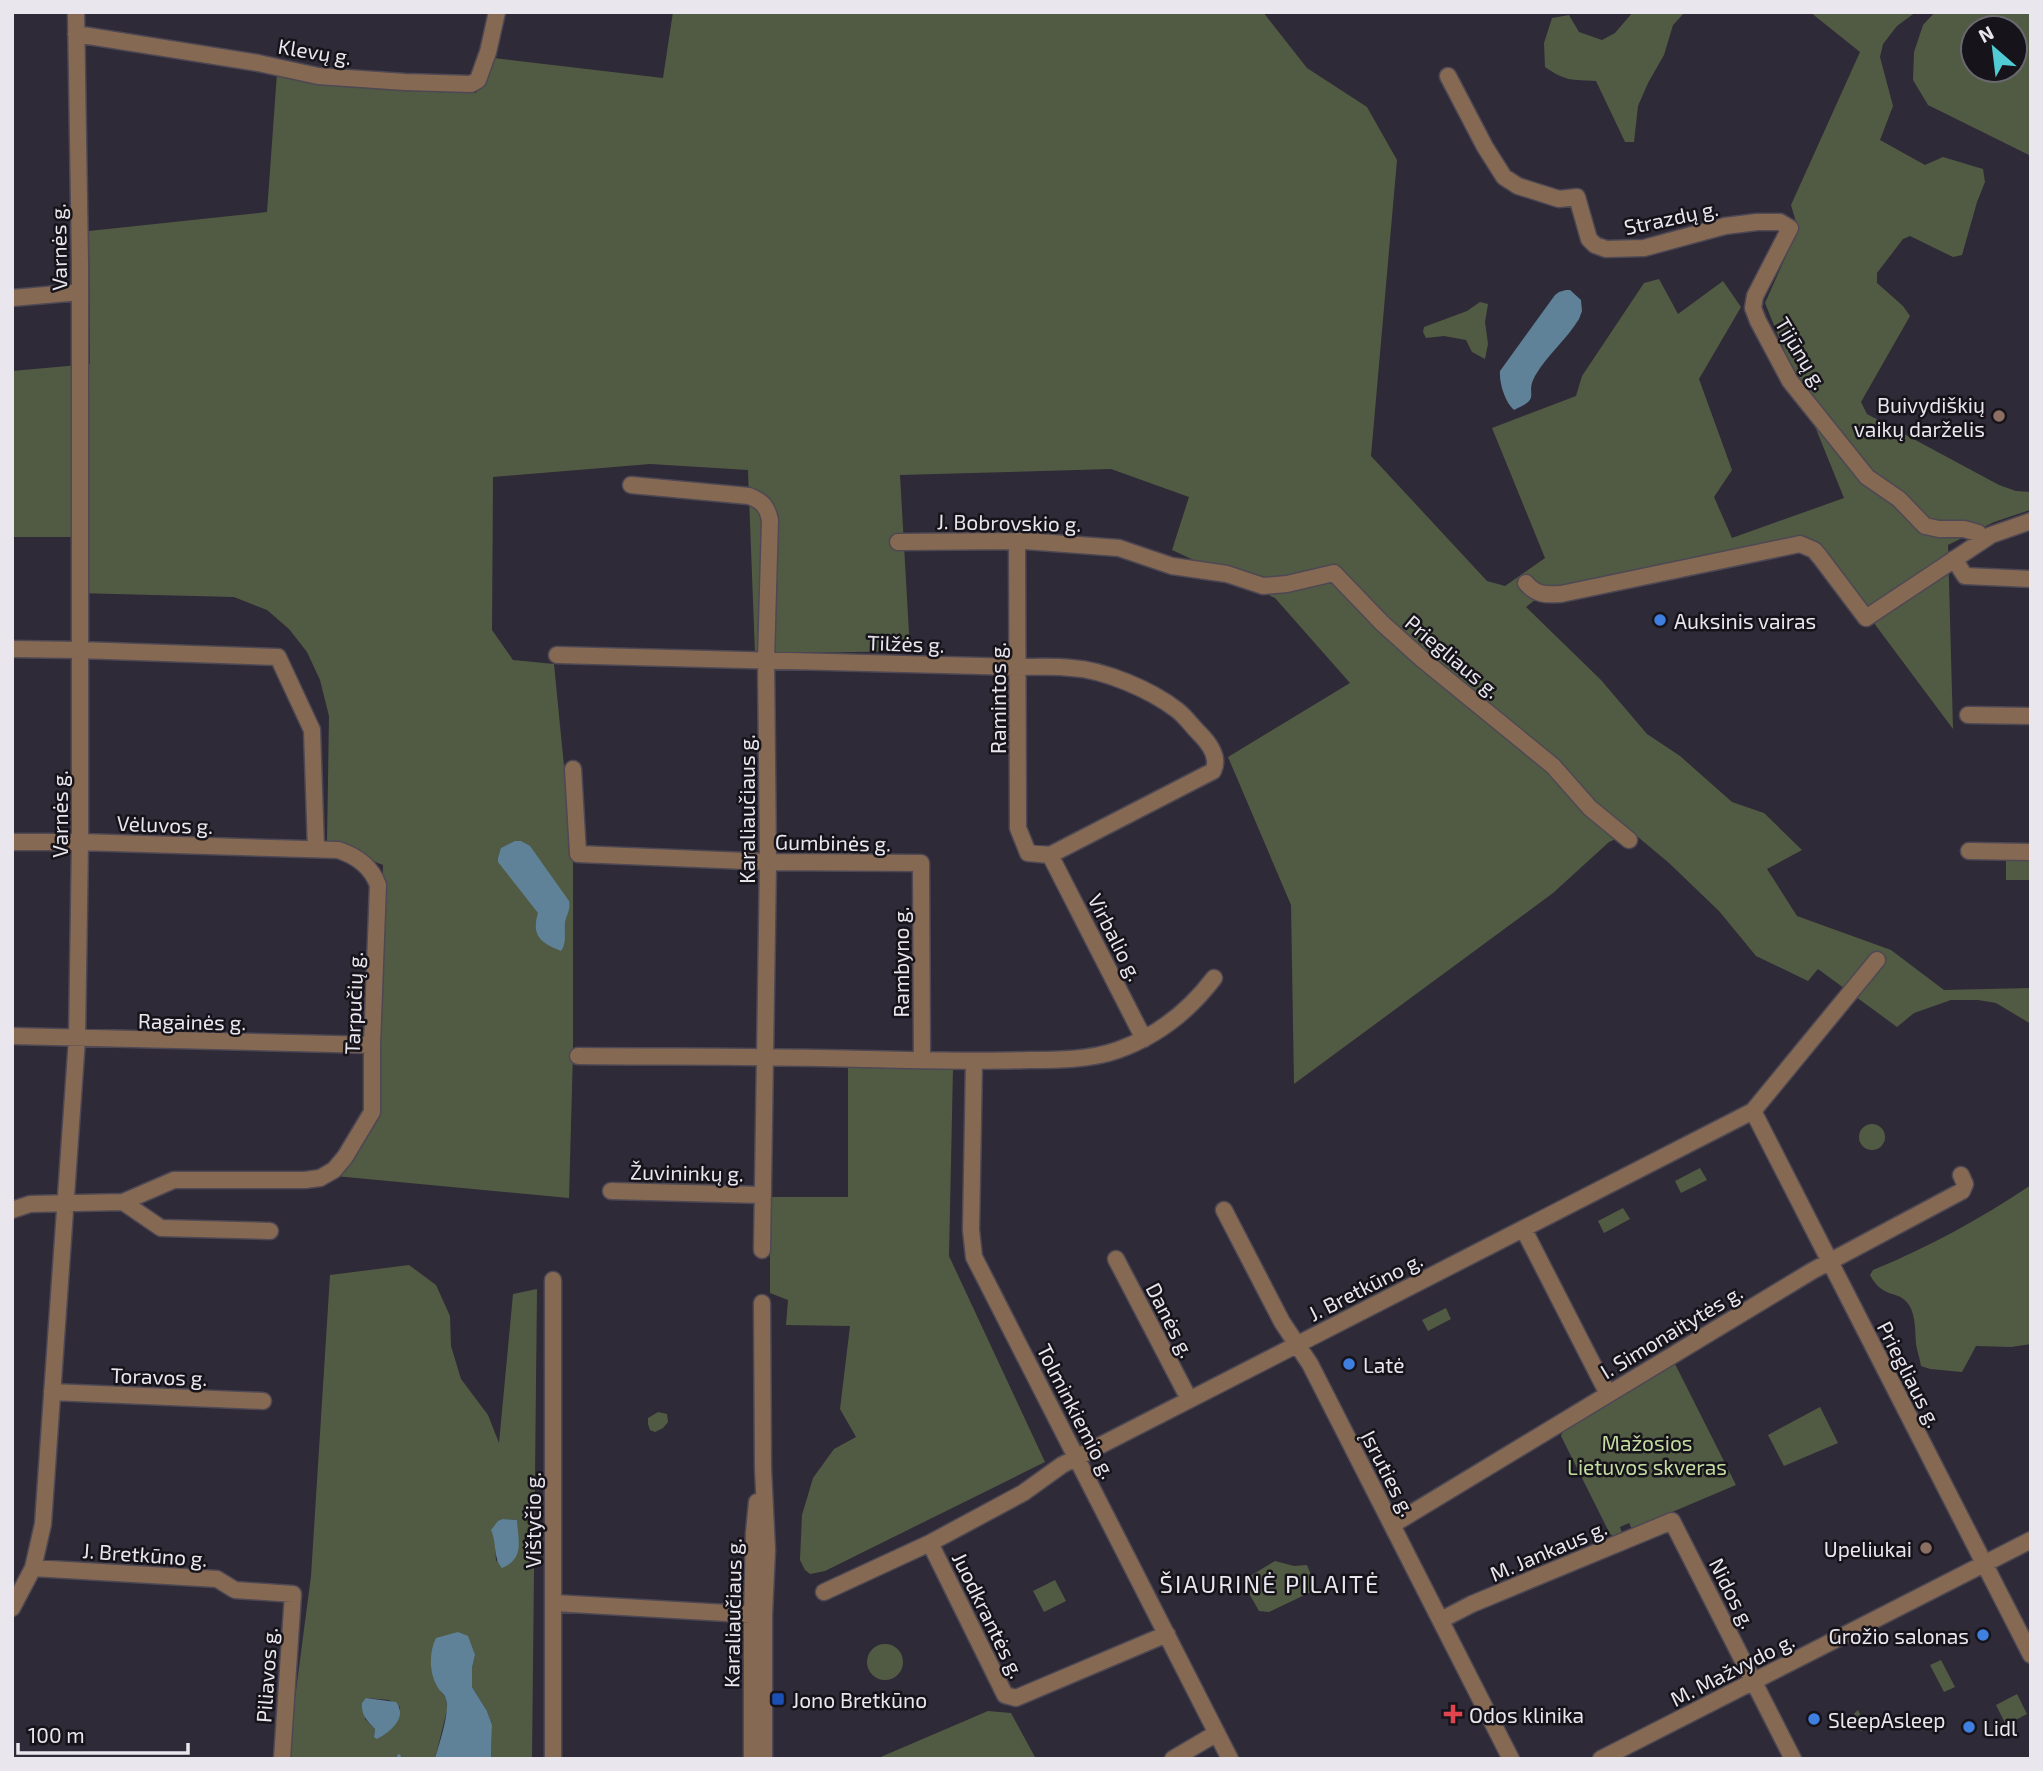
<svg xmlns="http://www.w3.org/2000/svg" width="2043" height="1771" font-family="'Exo 2',sans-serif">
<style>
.green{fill:#515b43;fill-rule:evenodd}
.water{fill:#5f8299}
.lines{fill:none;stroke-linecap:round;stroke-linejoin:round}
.stream{stroke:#5f8299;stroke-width:3.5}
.minor-casing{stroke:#4d4854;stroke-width:19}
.minor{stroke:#866952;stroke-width:16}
.education-dot{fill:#8d6e63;stroke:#16141a;stroke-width:2.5}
.shop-dot{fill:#3f7fe0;stroke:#16141a;stroke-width:2.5}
.transit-dot{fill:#1a4fb4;stroke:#16141a;stroke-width:2.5}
.health-dot{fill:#e0444e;stroke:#16141a;stroke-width:2.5}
.labels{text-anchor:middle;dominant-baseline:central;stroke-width:5;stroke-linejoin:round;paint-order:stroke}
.street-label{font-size:21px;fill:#e9e6ee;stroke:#16141a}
.poi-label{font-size:21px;fill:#e9e6ee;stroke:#16141a;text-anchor:start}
.park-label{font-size:21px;fill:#c3dba0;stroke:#16141a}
.quarter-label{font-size:24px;letter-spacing:2px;fill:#e9e6ee;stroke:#16141a}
</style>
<rect width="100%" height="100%" fill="#2f2a37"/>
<!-- green -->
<path class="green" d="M 673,12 L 1263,12 L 1307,68 L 1367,107 L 1397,160 L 1371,456 L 1487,581 L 1505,586 L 1545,558 L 1492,428 L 1576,396 L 1582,376 L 1644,283 L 1659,279 L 1678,314 L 1723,281 L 1741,307 L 1699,379 L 1732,470 L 1714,497 L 1732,538 L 1844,498 L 1765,303 L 1798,229 L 1791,205 L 1860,52 L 1810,12 L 1916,12 L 1897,26 L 1883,44 L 1880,57 L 1893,106 L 1880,140 L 1925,165 L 1943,157 L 1983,169 L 1985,182 L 1977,202 L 1962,255 L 1953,257 L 1910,236 L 1903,239 L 1877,273 L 1877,283 L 1903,306 L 1910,316 L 1861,402 L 1867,414 L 1999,485 L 2016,491 L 2031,492 L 2030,510 L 1994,522 L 1948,545 L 1953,729 L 1815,544 L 1549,589 L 1526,607 L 1601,680 L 1647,734 L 1680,756 L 1732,802 L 1764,813 L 1802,850 L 1767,869 L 1797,916 L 1891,950 L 1944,990 L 2031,988 L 2031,1024 L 1996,1003 L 1978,1000 L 1951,1000 L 1914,1013 L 1897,1027 L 1818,969 L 1808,981 L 1756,956 L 1719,911 L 1669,863 L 1632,832 L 1609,842 L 1553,893 L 1294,1084 L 1291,905 L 1228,757 L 1350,683 L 1275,598 L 1172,550 L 1189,497 L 1111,469 L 900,475 L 910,651 L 755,654 L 748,470 L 650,464 L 493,477 L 492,630 L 513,660 L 554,664 L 573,858 L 573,1052 L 569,1198 L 335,1176 L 377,1111 L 383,865 L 327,843 L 329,716 L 320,680 L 307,652 L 289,629 L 267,610 L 234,597 L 75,593 L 72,537 L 12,537 L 12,371 L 90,364 L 89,231 L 267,212 L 277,73 L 320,81 L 476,93 L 494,58 L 663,78 Z
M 1633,12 L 1685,12 L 1673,25 L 1664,55 L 1648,83 L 1638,106 L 1634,142 L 1625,142 L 1596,81 C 1572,80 1565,81 1545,67 L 1544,43 L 1552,18 L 1569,15 L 1579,32 L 1602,40 L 1615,33 Z
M 1935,12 L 2031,12 L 2031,156 L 1928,105 L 1913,80 L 1914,52 L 1923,25 ZM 1973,28 L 2015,28 L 2015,70 L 1973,70 Z
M 1480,302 L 1488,304 L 1485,322 L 1488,344 L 1485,359 L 1472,352 L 1466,340 L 1444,336 L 1426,338 L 1423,332 L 1424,327 L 1467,311 Z
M 2006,858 L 2031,858 L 2031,880 L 2006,880 Z
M 848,1065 L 953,1068 L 949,1256 L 1045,1462 L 825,1571 L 810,1574 L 805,1570 L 800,1560 L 802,1515 L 813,1478 L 834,1449 L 856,1437 L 840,1409 L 850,1326 L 786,1325 L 788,1300 L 770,1293 L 770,1197 L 848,1197 Z
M1859 1137a13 13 0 1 1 26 0a13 13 0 1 1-26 0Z
M 1700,1168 L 1707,1180 L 1681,1193 L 1675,1181 Z
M 2031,1185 L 2031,1344 L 2011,1347 L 1976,1346 L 1962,1372 L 1930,1369 L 1921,1366 C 1920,1359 1917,1351 1916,1344 C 1915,1332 1916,1316 1909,1305 C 1899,1289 1883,1300 1870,1275 L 1873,1270 C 1929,1247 1980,1219 2031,1185 Z
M 1623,1208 L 1630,1219 L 1604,1233 L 1598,1221 Z
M 409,1265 L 436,1285 L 450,1316 L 451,1346 L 461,1379 L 488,1415 L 499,1443 L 513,1294 L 537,1289 L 532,1759 L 491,1759 L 492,1725 L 487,1711 L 472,1687 L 472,1668 L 475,1655 L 437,1686 L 446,1698 L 447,1710 L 435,1759 L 287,1759 L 311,1576 L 330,1275 ZM 503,1519 L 517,1520 L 496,1562 L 495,1538 ZM 367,1698 L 389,1700 L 400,1707 C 401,1724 387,1729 374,1737 L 375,1729 L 365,1719 Z
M 1446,1308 L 1451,1319 L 1428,1331 L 1422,1320 Z
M 1675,1364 L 1736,1485 L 1632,1529 L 1629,1523 L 1620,1527 L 1622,1533 L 1613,1536 L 1610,1534 L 1561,1436 L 1563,1431 Z
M 1820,1407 L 1838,1443 L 1784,1466 L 1768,1435 Z
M 658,1412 L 667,1414 L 668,1422 L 663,1428 L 655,1432 L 650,1430 L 648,1424 L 648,1418 Z
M 1275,1561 L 1294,1566 L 1307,1565 L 1315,1585 L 1311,1592 L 1269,1612 L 1259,1611 L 1242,1581 Z
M 1055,1580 L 1066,1601 L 1044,1612 L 1033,1591 Z
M867 1662a18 18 0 1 1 36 0a18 18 0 1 1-36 0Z
M 1941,1660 L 1955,1687 L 1944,1692 L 1930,1665 Z
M 2017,1694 L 2027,1714 L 2006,1725 L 1996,1705 Z
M 1858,1710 L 1867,1728 L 1861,1731 C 1851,1726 1849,1717 1858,1710 Z
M 988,1711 L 1011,1713 L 1036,1759 L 876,1759 Z"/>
<!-- water -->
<path class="water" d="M 1566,290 L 1570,290 L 1581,300 L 1582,311 L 1579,319 C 1567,339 1547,355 1535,376 C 1524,396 1543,397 1514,410 C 1505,402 1499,383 1500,371 L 1555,295 L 1559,292 Z
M 515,841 L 521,841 L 530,846 L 569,901 C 571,910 566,915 565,923 C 564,934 567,942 561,951 C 541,943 531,936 538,913 L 498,862 L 498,858 L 501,848 Z
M 503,1519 L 517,1520 C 518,1541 525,1558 502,1568 C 493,1558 497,1543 491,1530 L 498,1521 Z
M 458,1632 L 468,1636 L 475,1655 L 472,1668 L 472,1687 L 487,1711 L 492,1725 L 491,1759 L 435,1759 C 439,1744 450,1713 446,1699 C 445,1694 439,1691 437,1686 C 429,1672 429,1652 436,1638 Z
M 366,1698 L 396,1702 C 408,1717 391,1732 377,1739 L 374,1737 L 375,1729 C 367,1721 361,1715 362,1703 Z"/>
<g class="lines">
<!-- stream -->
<path class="stream" d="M 398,1759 L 399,1756"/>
<defs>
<path id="minor" d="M 76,34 L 258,63 L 318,76 L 405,82 L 471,84 L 478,80 L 488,52 L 497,12
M 1448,76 L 1485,147 L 1504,177 L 1518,186 L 1559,199 L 1577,197 L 1589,239 L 1595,245 L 1606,249 L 1644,248 L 1725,226 L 1757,222 L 1780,222 L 1790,228 L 1755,296 L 1753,308 L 1758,321 L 1790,381 L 1867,477 L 1899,499 L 1925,526 L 1939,529 L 1964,529 L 1978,533 L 1984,539
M 12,298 L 80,292
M 631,485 L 749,496 C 762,501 767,506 770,520 L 766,660 L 768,862 L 762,1250
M 898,542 L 1025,541 L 1119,548 L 1172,566 L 1227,574 L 1263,586 L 1287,584 L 1334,573 L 1382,623 L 1422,659 L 1553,766 L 1590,808 L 1629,840
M 1954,559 L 1965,576 L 2031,579
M 1526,583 C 1536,595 1546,595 1561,594 L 1800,544 L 1814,550 L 1820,557 L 1866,618 L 1991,535 L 2031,521
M 12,649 L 80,650 L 278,657 L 312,730 L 316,849
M 557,655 L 1018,667 C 1036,667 1055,666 1072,668 C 1105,670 1151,690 1177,710 C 1185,716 1192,726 1199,733 C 1209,743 1220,757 1213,771 L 1050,855 L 1028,853 L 1018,828 L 1017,541
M 1968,715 L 2031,716
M 573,769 L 578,854 L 768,862 L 921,863 L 922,1060
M 12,842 L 80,842 L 338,850 C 357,856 371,866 378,885 L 372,1045 L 372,1112 L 345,1157 L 334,1170 L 320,1178 L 305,1180 L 174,1180 L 123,1202
M 1969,851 L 2031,852
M 1050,855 L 1144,1039
M 12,1036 L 372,1045
M 578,1056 C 673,1057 769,1056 864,1059 C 919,1060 974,1062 1029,1060 C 1057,1060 1090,1060 1118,1050 C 1157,1036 1189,1011 1214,978
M 974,1062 L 971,1230 L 974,1257 L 1230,1759
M 1753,1111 L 2031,1655
M 611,1191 L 762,1195
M 12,1210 L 30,1204 L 123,1202 L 161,1228 L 270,1231
M 1224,1210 L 1282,1322 L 1310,1364 L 1511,1759
M 1524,1230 L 1608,1394
M 1116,1259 L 1189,1399
M 762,1303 L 763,1468 L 767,1550 L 764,1615 L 764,1759
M 52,1392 L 263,1401
M 1392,1525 L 1812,1271 L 1962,1191 L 1965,1184 L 1961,1175
M 930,1543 L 1005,1695 L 1016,1698 L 1167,1634
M 33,1568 L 217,1579 L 235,1590 L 293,1594 L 282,1759
M 824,1592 L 930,1543 L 1023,1493 L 1062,1465 L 1753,1111 L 1877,960
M 554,1603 L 761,1615
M 12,1608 L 33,1568 L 43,1524 L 77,1039 L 80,842 L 80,263 L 76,12
M 1441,1620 L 1472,1604 L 1672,1521 L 1793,1759
M 553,1759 L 553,1280
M 752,1759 L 752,1615 L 754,1533 L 757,1502
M 1173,1759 L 1217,1733
M 1601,1759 L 2031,1540"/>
</defs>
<!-- minor casing -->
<use href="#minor" class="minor-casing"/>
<!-- minor -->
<use href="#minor" class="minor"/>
</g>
<!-- markers -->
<g class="education-dot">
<circle cx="1999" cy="416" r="7"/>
<circle cx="1926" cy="1548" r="7"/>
</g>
<g class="shop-dot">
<circle cx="1660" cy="620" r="7"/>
<circle cx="1349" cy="1364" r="7"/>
<circle cx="1983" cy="1635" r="7"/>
<circle cx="1814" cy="1719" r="7"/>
<circle cx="1969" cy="1727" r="7"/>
</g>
<rect class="transit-dot" x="771" y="1692" width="14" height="14" rx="3.5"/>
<path class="health-dot" d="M1449.5 1703.5h7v7h7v7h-7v7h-7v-7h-7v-7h7z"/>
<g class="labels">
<!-- street labels -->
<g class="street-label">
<text transform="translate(315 51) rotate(9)">Klevų g.</text>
<text transform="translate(1671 217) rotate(-12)">Strazdų g.</text>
<text transform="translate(58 247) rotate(-91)">Varnės g.</text>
<text transform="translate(1802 353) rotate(59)">Tijūnų g.</text>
<text transform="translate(1009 522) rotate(1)">J. Bobrovskio g.</text>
<text transform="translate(906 643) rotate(2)">Tilžės g.</text>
<text transform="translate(1453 656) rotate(40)">Priegliaus g.</text>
<text transform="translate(997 698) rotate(-90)">Ramintos g.</text>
<text transform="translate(746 809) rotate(-90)">Karaliaučiaus g.</text>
<text transform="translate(59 814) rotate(-90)">Varnės g.</text>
<text transform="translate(165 824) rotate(2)">Vėluvos g.</text>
<text transform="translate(833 842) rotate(1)">Gumbinės g.</text>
<text transform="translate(1116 937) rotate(63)">Virbalio g.</text>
<text transform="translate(900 962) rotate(-90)">Rambyno g.</text>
<text transform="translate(353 1003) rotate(-88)">Tarpučių g.</text>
<text transform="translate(192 1021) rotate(1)">Ragainės g.</text>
<text transform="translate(687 1172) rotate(1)">Žuvininkų g.</text>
<text transform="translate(1365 1286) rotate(-27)">J. Bretkūno g.</text>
<text transform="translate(1171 1320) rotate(63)">Danės g.</text>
<text transform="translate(1671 1331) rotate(-31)">I. Simonaitytės g.</text>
<text transform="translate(1910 1374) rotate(63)">Priegliaus g.</text>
<text transform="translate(159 1376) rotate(2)">Toravos g.</text>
<text transform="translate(1077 1411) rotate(63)">Tolminkiemio g.</text>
<text transform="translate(1389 1473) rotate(63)">Įsruties g.</text>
<text transform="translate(532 1520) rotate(-90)">Vištyčio g.</text>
<text transform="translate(1548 1550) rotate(-23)">M. Jankaus g.</text>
<text transform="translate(145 1554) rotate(4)">J. Bretkūno g.</text>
<text transform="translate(1733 1593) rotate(63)">Nidos g.</text>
<text transform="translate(732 1613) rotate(-89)">Karaliaučiaus g.</text>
<text transform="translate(989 1615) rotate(64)">Juodkrantės g.</text>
<text transform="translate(1732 1669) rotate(-27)">M. Mažvydo g.</text>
<text transform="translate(266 1675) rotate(-86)">Piliavos g.</text>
</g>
<!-- poi labels -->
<g class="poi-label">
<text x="1985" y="404" text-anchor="end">Buivydiškių<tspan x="1985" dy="24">vaikų darželis</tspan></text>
<text x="1674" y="620">Auksinis vairas</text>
<text x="1363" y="1364">Latė</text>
<text x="1912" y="1548" text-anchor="end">Upeliukai</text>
<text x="1969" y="1635" text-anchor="end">Grožio salonas</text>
<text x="792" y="1699">Jono Bretkūno</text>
<text x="1469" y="1714">Odos klinika</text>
<text x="1828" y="1719">SleepAsleep</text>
<text x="1983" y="1727">Lidl</text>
</g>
<!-- park labels -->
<g class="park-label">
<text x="1647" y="1442">Mažosios<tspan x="1647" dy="24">Lietuvos skveras</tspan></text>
</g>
<!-- quarter labels -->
<g class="quarter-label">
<text x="1270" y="1583">ŠIAURINĖ PILAITĖ</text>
</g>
</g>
<!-- border -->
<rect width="2043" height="1771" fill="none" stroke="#e9e6ee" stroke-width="28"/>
<!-- north arrow -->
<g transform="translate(1994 49) rotate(332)"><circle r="33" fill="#16141a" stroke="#6a686f" stroke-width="2"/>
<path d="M0-5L12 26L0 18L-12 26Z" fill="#51ccd4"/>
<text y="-10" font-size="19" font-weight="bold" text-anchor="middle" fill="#e9e6ee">N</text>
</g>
<!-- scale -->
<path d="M18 1743v10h170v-10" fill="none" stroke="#e9e6ee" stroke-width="3.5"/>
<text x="28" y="1743" font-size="21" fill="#e9e6ee" stroke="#16141a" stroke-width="5" paint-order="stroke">100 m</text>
</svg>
